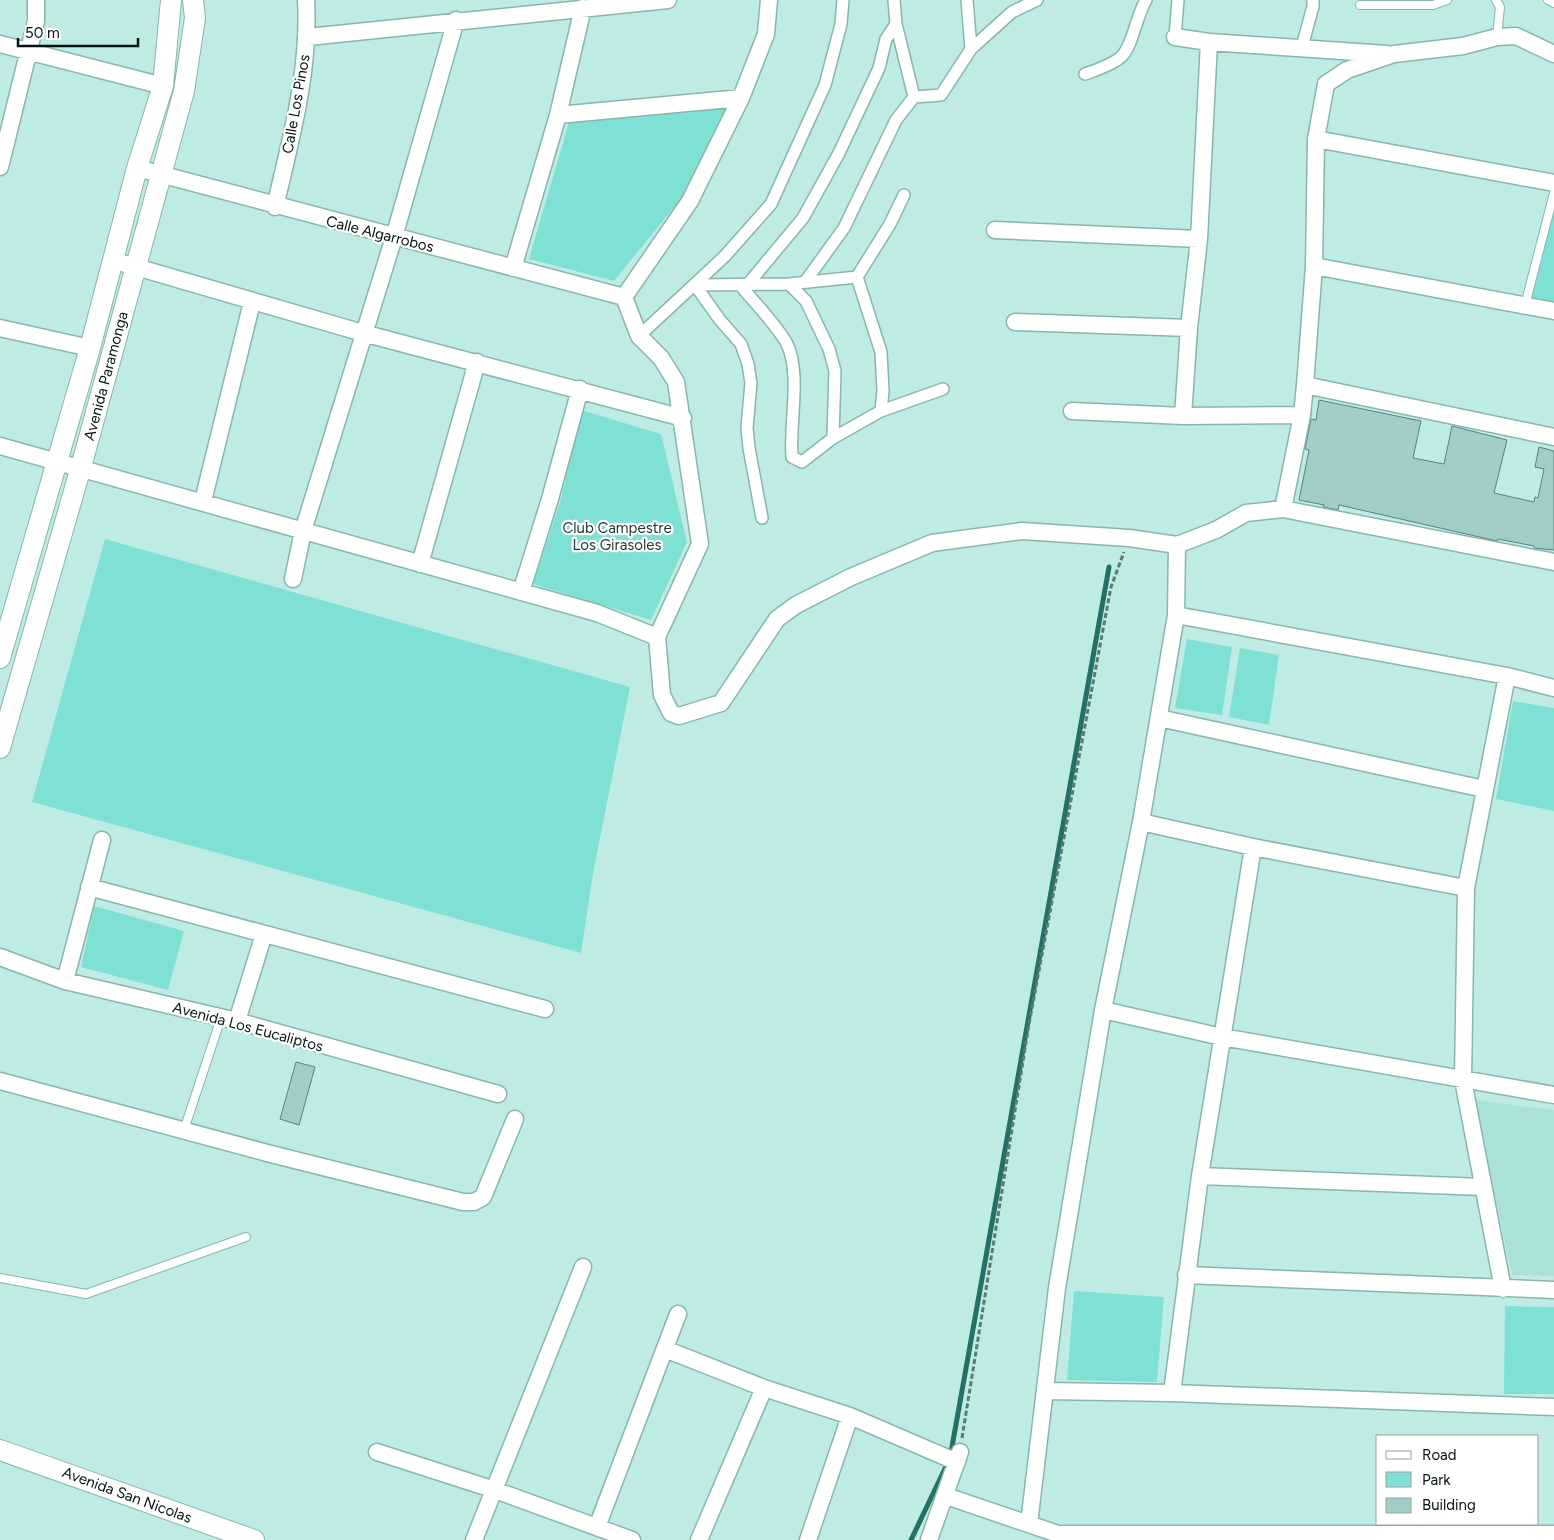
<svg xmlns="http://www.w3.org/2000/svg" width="1554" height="1540" font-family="Figtree,sans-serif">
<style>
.built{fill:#aae2da}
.green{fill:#7fe1d4}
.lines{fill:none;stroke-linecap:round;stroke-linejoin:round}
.stream{stroke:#247068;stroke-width:5}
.building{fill:#a0cec7;stroke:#57827c}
.service-casing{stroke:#88b5ae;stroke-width:10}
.pedestrian-casing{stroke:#88b5ae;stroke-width:14}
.minor-casing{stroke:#88b5ae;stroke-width:19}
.tertiary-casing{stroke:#88b5ae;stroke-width:22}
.path{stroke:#5c7a75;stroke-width:3;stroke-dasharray:5 2.5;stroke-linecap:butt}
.service{stroke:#fff;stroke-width:8}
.pedestrian{stroke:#fff;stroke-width:11}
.minor{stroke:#fff;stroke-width:16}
.tertiary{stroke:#fff;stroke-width:20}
.labels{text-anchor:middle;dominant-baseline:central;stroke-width:4.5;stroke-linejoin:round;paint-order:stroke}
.street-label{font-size:15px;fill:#031210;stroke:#fff}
.park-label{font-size:15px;fill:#1e3532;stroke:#fff}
</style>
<rect width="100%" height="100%" fill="#beece4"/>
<!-- built -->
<path class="built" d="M 1474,1100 L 1554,1110 L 1554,1276 L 1512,1275 Z"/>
<!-- green -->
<path class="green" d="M 727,107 L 680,200 L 614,281 L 529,259 L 569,122 Z
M 1554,208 L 1554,306 L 1528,301 Z
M 581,410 L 661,434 L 687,542 L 651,620 L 533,584 L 561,499 Z
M 105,539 L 630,687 L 593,873 L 581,953 L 32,802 Z
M 1187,639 L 1232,647 L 1222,715 L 1175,708 Z
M 1240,648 L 1279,655 L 1269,725 L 1229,717 Z
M 1513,701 L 1554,708 L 1554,811 L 1496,799 Z
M 94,906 L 184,931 L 168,990 L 81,967 Z
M 1074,1291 L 1164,1297 L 1157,1382 L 1067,1380 Z
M 1505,1306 L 1554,1307 L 1554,1394 L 1504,1394 Z"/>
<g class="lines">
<!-- stream -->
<path class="stream" d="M 911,1540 L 950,1458 L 1109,567"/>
</g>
<!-- building -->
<path class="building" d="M 1319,400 L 1421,421 L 1413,458 L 1444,464 L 1452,426 L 1507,440 L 1494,493 L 1534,502 L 1535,497 L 1538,498 L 1544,469 L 1535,467 L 1539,447 L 1554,451 L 1554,550 L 1534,548 L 1534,546 L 1498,539 L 1497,541 L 1339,505 L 1338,510 L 1323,507 L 1324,505 L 1299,500 L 1309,450 L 1305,449 L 1311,419 L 1316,420 Z
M 296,1062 L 315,1067 L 299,1125 L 280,1119 Z"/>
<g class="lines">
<defs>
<path id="service" d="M 1496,0 L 1500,7 L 1497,37
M 1548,0 L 1554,3
M 1360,5 L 1433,5 L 1447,0
M 1525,305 L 1554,193
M 184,1130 L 221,1018
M 0,1278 L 86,1294 L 246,1237"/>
<path id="pedestrian" d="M 967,0 L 971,49
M 1175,37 L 1178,0
M 1302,47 L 1313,6 L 1313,0
M 1085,74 C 1096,70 1112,65 1121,57 C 1133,46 1136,16 1146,0
M 914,97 L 941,95 L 971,49 L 1012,12 L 1037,0
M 805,282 L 844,228 L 896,120 L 914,97 L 896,24
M 748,284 L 803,218 L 839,153 L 879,68 L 886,39 L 896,24 L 894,0
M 789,284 L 806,301 L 829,349 L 835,371 L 833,438 L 881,411 L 943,389
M 695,285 L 720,320 L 741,344 L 748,364 L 751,383 L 747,428 L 749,448 L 762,518
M 695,285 L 789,284 L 857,277
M 740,285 C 755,303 774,322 786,342 C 802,371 789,424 792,457 L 802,462 L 833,438
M 639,336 L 725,256 L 771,204 L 825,85 L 841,24 L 843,0
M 881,411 L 883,391 L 881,352 L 857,277 L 890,224 L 904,195"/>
<path id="minor" d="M 769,0 L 766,34 L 741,98 L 690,201 L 624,297 L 639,336 L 661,358 L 676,382 L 700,544 L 657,637 L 662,695 L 671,713 L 679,716 L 721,703 L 777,619 L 796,605 L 851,577 L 932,543 L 1022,531 L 1129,538 L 1177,545 L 1216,530 L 1246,513 L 1283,509 L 1554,562
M 308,37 L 668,0
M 1175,37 L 1209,42 L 1387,54
M 0,44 L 163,86
M 558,115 L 741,98
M 1316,139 L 1554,183
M 0,167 L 36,21 L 36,0
M 137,168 L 624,297
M 275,207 C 291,138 310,71 306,0
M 995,230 L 1199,239
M 112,260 L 363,333 L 683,418
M 1314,266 L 1554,311
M 513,268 L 558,115 L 583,8
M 1015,322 L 1189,328
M 0,328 L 90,348
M 1305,385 L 1554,437
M 1072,411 L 1183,416 L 1302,415
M 1183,416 L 1189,328 L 1199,239 L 1209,42
M 0,446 L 597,613 L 657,637
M 203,501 L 252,302
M 1283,509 L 1302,415 L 1305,385 L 1314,266 L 1316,139 L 1326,84 L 1347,70 L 1394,54 L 1463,46 L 1497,37 L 1516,36 L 1554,54
M 420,564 L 477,362
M 293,579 L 303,531 L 394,237 L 456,20
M 521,592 L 550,499 L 580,389
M 1176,615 L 1507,676 L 1554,688
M 1159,718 L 1484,789
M 1141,822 L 1253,847 L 1466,888
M 89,887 L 545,1009
M 0,957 L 65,981 L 237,1021 L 498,1094
M 65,981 L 102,840
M 1103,1010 L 1222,1037 L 1554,1095
M 237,1021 L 264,934
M 0,1081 L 271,1154 L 463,1202 L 474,1202 L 483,1197 L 515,1119
M 1200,1176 L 1483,1187
M 1186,1275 L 1554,1290
M 1503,1289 L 1463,1080 L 1466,888 L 1507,676
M 665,1349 L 764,1388
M 1045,1391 L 1172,1393 L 1554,1407
M 1172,1393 L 1200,1176 L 1253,847
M 377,1452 L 495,1490 L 632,1540
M 946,1496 L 1058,1534 L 1554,1534
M 1029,1524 L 1057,1288 L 1103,1010 L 1141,822 L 1176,615 L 1177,545
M 597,1527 L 678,1314
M 474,1540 L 583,1267
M 699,1540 L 764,1388 L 850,1416 L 957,1462
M 808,1540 L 850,1416
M 929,1540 L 960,1452"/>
<path id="tertiary" d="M 0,658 L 90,348 L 137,168 L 163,86 L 171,0
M 0,748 L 81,467 L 184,91 L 195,18 L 193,0
M 0,1450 L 254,1540"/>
</defs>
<!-- service casing -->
<use href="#service" class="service-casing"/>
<!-- pedestrian casing -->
<use href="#pedestrian" class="pedestrian-casing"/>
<!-- minor casing -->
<use href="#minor" class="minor-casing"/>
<!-- tertiary casing -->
<use href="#tertiary" class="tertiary-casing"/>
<!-- path -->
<path class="path" d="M 962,1438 L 1029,1024 L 1111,587 L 1124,552"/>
<!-- service -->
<use href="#service" class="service"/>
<!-- pedestrian -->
<use href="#pedestrian" class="pedestrian"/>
<!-- minor -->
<use href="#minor" class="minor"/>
<!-- tertiary -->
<use href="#tertiary" class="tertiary"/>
</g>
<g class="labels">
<!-- street labels -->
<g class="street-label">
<text transform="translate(296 104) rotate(-80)">Calle Los Pinos</text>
<text transform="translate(380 234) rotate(14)">Calle Algarrobos</text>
<text transform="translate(106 376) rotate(-75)">Avenida Paramonga</text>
<text transform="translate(248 1027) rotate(15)">Avenida Los Eucaliptos</text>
<text transform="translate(127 1495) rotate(20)">Avenida San Nicolas</text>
</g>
<!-- park labels -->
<g class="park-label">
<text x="617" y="528">Club Campestre<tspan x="617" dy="17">Los Girasoles</tspan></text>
</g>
</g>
<!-- legend -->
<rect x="1376" y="1435" width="162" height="90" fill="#ffffff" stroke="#9aa09f"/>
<rect x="1386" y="1451" width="25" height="8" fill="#ffffff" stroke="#9aa09f"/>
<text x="1422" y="1460" font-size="15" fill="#031210">Road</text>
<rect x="1386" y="1472" width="25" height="15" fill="#7fe1d4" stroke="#9aa09f"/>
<text x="1422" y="1485" font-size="15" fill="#031210">Park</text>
<rect x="1386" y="1498" width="25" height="15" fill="#a0cec7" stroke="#9aa09f"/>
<text x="1422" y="1510" font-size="15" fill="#031210">Building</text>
<!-- scale -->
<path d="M18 38v8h120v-8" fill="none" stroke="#031210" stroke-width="2.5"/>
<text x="25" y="38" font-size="15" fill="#031210" stroke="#ffffff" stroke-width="4" paint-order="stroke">50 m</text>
</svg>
